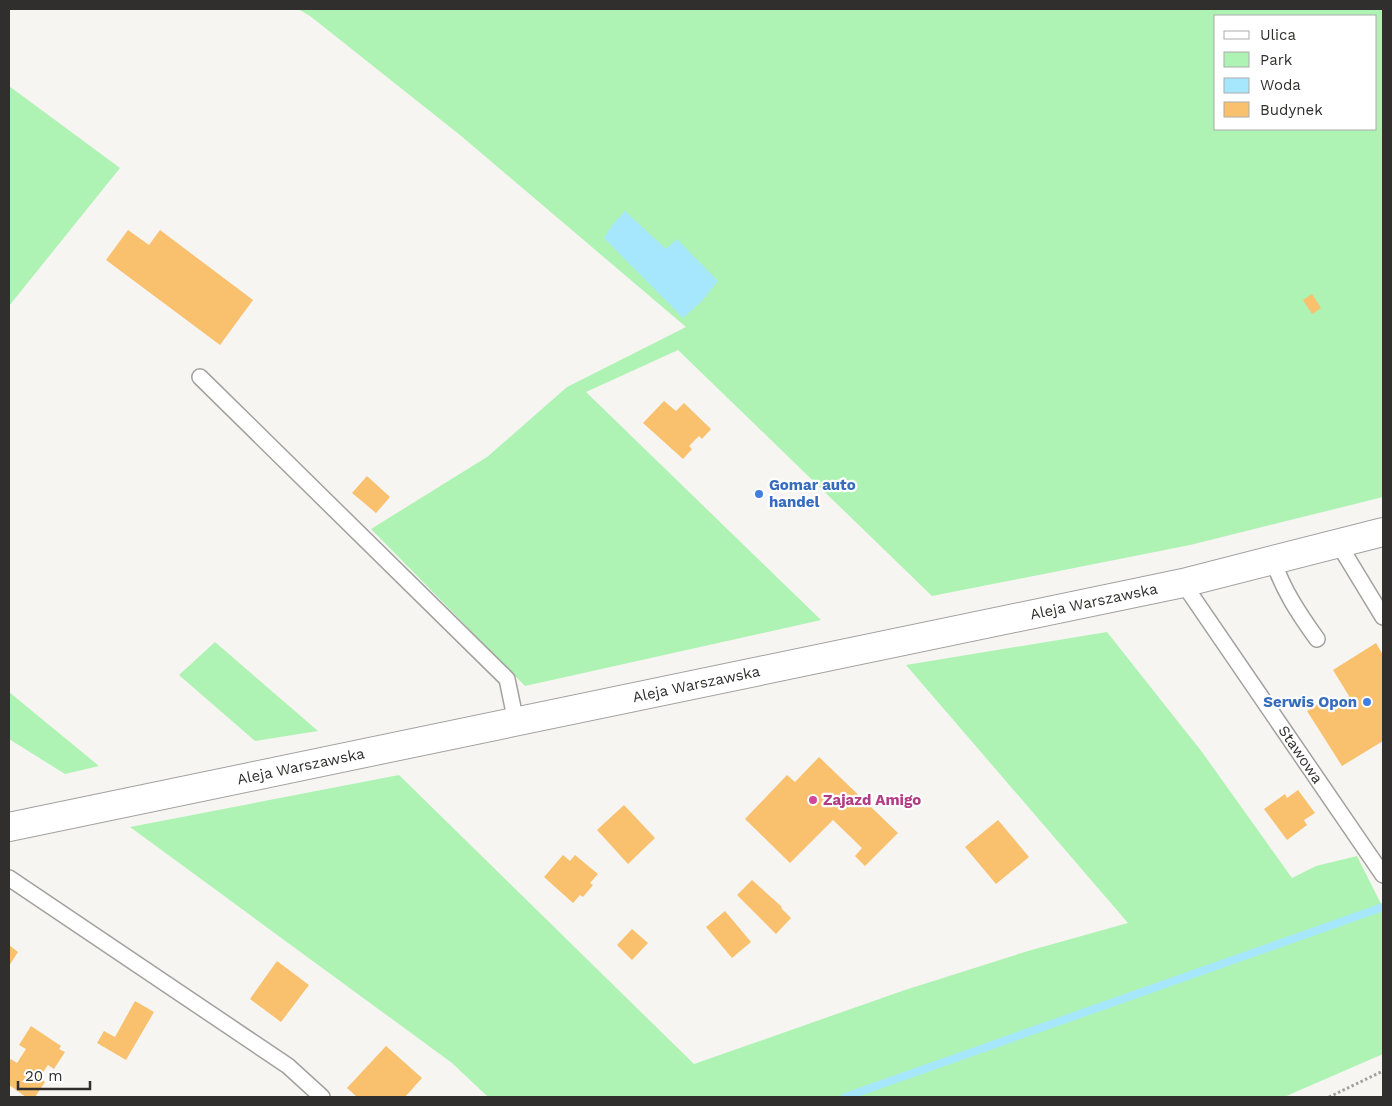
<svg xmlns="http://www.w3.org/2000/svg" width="1392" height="1106" font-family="'Work Sans',sans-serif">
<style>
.green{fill:#aef3b3;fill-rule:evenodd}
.water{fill:#a7e7fe}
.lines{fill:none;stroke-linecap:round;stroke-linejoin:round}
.stream{stroke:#a7e7fe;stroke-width:8}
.building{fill:#f9c16e}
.service-casing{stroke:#a2a19e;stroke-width:18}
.tertiary-casing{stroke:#a2a19e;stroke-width:30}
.path{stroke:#a3a2a0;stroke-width:3;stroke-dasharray:2.5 2.5;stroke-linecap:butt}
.service{stroke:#fff;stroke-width:15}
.tertiary{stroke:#fff;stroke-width:28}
.shop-dot{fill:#3f7fe0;stroke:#fff;stroke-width:2}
.hotel-dot{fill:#d1479c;stroke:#fff;stroke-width:2}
.labels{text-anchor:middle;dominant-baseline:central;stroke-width:4.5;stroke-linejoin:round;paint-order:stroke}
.shop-label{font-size:15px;font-weight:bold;fill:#366cbe;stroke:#fff;text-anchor:start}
.street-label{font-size:15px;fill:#302f2e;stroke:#fff}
.hotel-label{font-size:15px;font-weight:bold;fill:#b23c85;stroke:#fff;text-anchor:start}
</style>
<rect width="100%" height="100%" fill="#f6f5f2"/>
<!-- green -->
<path class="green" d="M 298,9 L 1383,9 L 1383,497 L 1190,545 L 932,596 L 678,350 L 586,392 L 821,620 L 525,686 L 371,529 L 487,457 L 567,387 L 686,327 L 460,135 L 310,16 ZM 1216,16 L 1376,16 L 1376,129 L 1216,129 Z
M 9,86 L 120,168 L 9,306 Z
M 1107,632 L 1202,752 L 1292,878 L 1316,866 L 1357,856 L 1383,908 L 1383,1054 L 1284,1097 L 488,1097 L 452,1063 L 130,827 L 399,775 L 694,1064 L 905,990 L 1028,951 L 1128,923 L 906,665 Z
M 215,642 L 318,731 L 255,741 L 179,675 Z
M 9,692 L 99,766 L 65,774 L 9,739 Z"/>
<!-- water -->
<path class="water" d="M 625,211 L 666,249 L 677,239 L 718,281 L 701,302 L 683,318 L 604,238 L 613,224 Z"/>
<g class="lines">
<!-- stream -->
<path class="stream" d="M 845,1097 L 1383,907"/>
</g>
<!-- building -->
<path class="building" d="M 128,230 L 149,245 L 160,230 L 253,300 L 220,345 L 106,260 Z
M 1312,294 L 1321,308 L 1312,314 L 1303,300 Z
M 664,401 L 676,411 L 684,403 L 711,429 L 702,439 L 699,436 L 689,446 L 692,449 L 683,459 L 643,423 Z
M 367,476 L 390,497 L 376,513 L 352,493 Z
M 1376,643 L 1383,655 L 1383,741 L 1342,766 L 1307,711 L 1324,700 L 1329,709 L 1349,696 L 1333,670 Z
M 819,757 L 898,833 L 865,866 L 855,856 L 862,848 L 833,820 L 790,863 L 745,819 L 787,775 L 795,782 Z
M 1298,790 L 1315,813 L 1304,820 L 1307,825 L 1287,840 L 1264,809 L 1285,794 L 1287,798 Z
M 624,805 L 655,838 L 628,864 L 597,830 Z
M 998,820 L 1029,857 L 996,884 L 965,847 Z
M 563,855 L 570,861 L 575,855 L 598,874 L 590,883 L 593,885 L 583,897 L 580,895 L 573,903 L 544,877 Z
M 752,880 L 782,907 L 781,908 L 791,918 L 776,934 L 737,895 Z
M 725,911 L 751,942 L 732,958 L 706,927 Z
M 632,929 L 648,943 L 632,960 L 617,945 Z
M 9,945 L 18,952 L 9,966 Z
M 277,961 L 309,985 L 281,1022 L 250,999 Z
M 135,1001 L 154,1012 L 126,1060 L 97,1043 L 104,1031 L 115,1037 Z
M 31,1026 L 61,1046 L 59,1049 L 65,1052 L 54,1069 L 48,1065 L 39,1078 L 45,1082 L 35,1097 L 26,1097 L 9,1085 L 9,1062 L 11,1059 L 17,1063 L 26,1049 L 19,1045 Z
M 386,1046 L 422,1078 L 405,1097 L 357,1097 L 347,1088 Z"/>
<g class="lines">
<defs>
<g id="service">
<path d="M 200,377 L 507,679 L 516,722"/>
<path d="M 1338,543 L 1383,617"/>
<path d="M 1273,560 C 1283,590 1299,614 1317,639"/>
<path id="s1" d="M 1183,583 L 1383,875"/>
<path d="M 9,878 L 288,1066 L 322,1097"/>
</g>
<g id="tertiary">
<path id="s2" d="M 9,827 L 1183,583 L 1383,532"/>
</g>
</defs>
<!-- service casing -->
<use href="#service" class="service-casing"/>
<!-- tertiary casing -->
<use href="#tertiary" class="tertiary-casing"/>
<!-- path -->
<path class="path" d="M 1329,1097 L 1383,1071"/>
<!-- service -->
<use href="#service" class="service"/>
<!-- tertiary -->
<use href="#tertiary" class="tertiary"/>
</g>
<!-- markers -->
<g class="shop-dot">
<circle cx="759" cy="494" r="5"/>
<circle cx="1367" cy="702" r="5"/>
</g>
<circle class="hotel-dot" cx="813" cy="800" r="5"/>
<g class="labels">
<!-- shop labels -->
<g class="shop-label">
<text x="769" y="485">Gomar auto<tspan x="769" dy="17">handel</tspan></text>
<text x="1357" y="702" text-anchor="end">Serwis Opon</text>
</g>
<!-- street labels -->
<g class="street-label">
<text stroke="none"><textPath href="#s2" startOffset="1108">Aleja Warszawska</textPath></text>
<text stroke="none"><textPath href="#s2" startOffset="702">Aleja Warszawska</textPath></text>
<text stroke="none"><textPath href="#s1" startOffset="208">Stawowa</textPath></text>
<text stroke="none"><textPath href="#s2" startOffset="298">Aleja Warszawska</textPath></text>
</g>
<!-- hotel labels -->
<g class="hotel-label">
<text x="823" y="800">Zajazd Amigo</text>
</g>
</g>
<!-- border -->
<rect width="1392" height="1106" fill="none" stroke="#302f2e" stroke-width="20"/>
<!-- legend -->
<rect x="1214" y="15" width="162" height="115" fill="#ffffff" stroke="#acacab"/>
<rect x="1224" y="31" width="25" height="8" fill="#ffffff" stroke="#acacab"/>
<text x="1260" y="40" font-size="15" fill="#302f2e">Ulica</text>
<rect x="1224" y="52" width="25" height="15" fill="#aef3b3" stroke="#acacab"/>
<text x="1260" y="65" font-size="15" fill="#302f2e">Park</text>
<rect x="1224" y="78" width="25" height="15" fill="#a7e7fe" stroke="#acacab"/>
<text x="1260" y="90" font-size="15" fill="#302f2e">Woda</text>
<rect x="1224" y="102" width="25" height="15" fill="#f9c16e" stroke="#acacab"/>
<text x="1260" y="115" font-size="15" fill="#302f2e">Budynek</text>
<!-- scale -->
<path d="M18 1081v8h72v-8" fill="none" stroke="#302f2e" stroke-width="2.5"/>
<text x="25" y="1081" font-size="15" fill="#302f2e" stroke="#ffffff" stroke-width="4" paint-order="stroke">20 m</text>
</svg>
